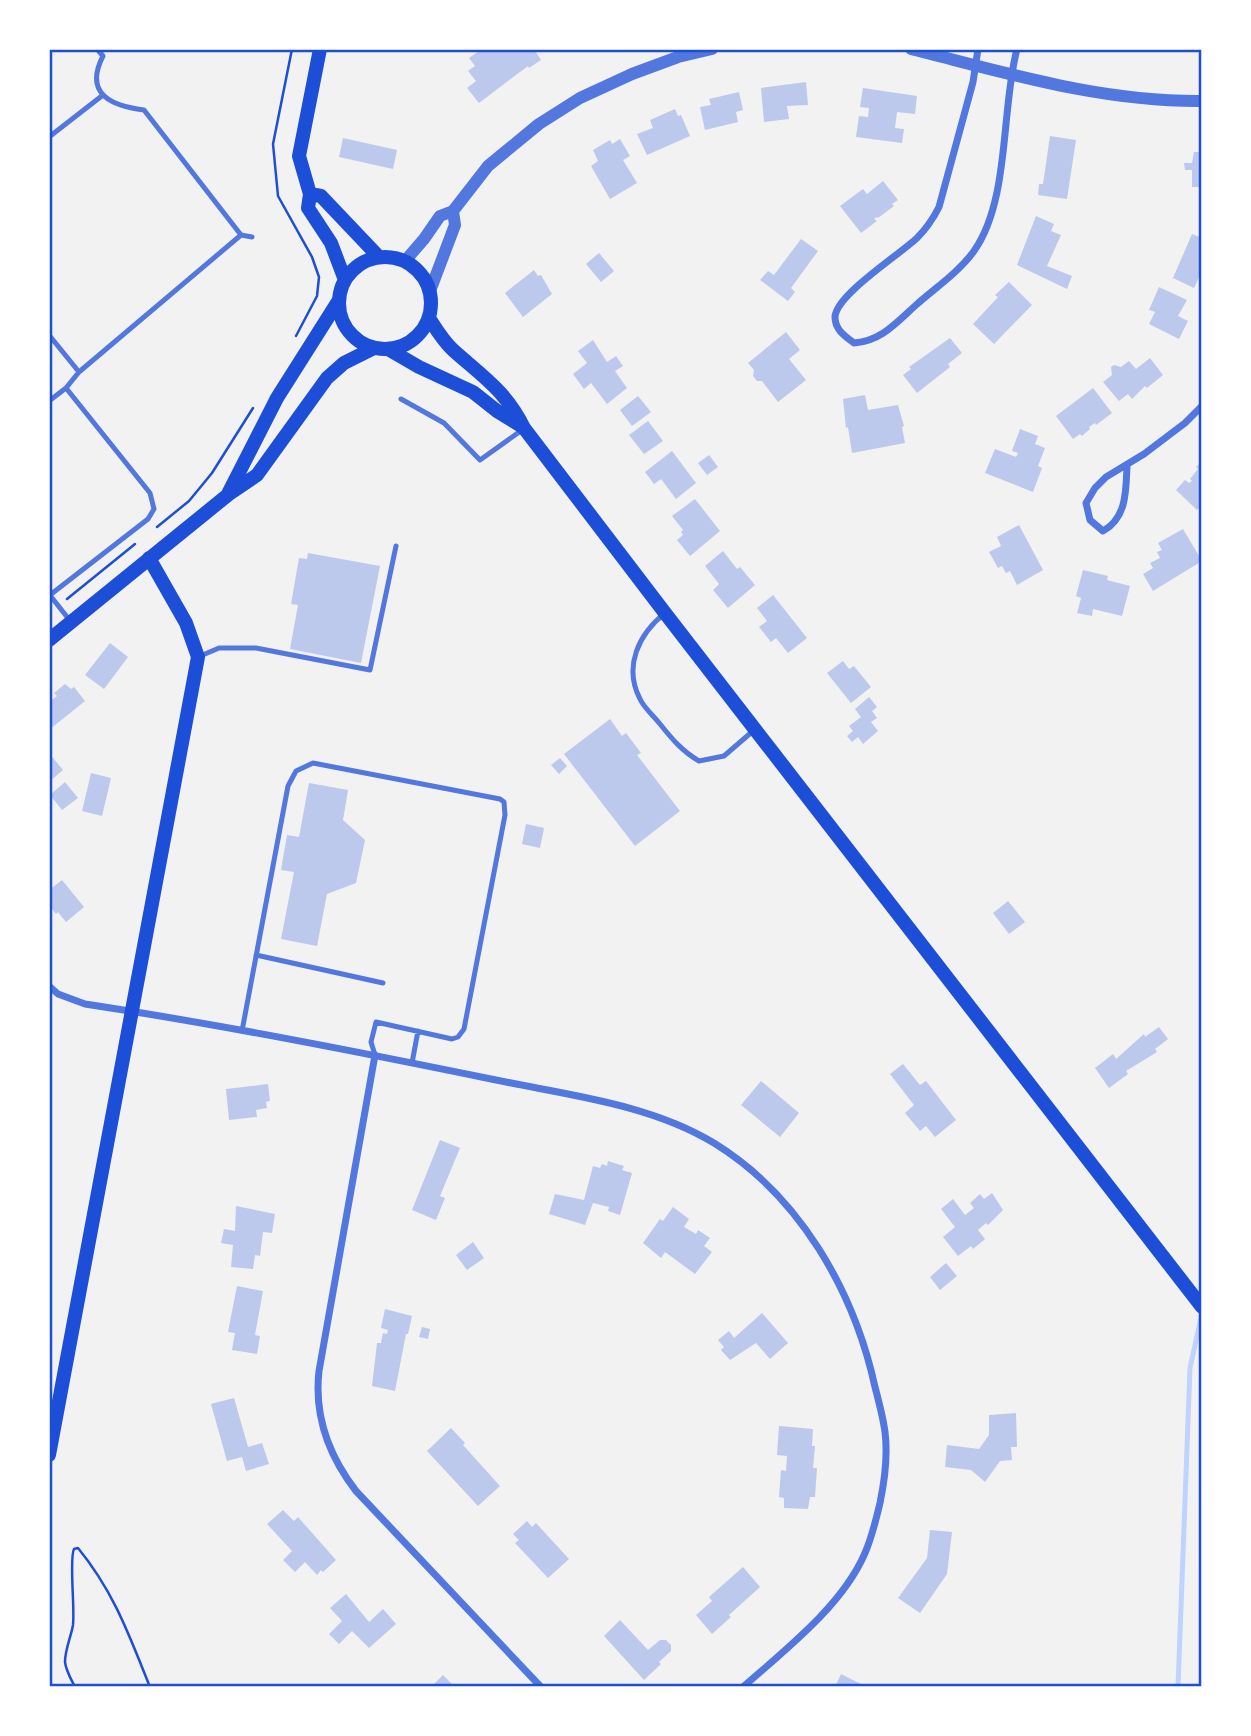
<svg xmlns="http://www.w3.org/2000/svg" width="1251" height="1736" font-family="'Open Sans',sans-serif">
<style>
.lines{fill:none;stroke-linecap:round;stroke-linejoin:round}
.stream{stroke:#bfd3fe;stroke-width:5}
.building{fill:#bdc9ec}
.path{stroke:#1d4ed8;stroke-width:2.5}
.service{stroke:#5277de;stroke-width:5}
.minor{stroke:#5277de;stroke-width:7}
.tertiary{stroke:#5277de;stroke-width:12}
.secondary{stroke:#1d4ed8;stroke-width:14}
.neatline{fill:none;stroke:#1d4ed8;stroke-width:2.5}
</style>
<rect width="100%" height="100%" fill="#f2f2f2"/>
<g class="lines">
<!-- stream -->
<path class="stream" d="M 1178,1687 L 1190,1368 L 1202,1313"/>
</g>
<!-- building -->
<path class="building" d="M 482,49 L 534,49 L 541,60 L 529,68 L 528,66 L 479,103 L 467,88 L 476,81 L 468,71 L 475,66 L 469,58 Z
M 806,82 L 808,105 L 787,106 L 789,119 L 764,122 L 761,88 Z
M 863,88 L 917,96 L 915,114 L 897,112 L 895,128 L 904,129 L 902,143 L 856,137 L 859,116 L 868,117 L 869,108 L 860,107 Z
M 739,92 L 743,110 L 736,112 L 738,122 L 705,130 L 700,107 L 711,105 L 709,99 Z
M 675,109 L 678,116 L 681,115 L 690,136 L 647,155 L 637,134 L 653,128 L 650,120 Z
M 1050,136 L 1076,140 L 1067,199 L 1038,195 L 1039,184 L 1043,184 Z
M 343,138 L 397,150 L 393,169 L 339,157 Z
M 620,139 L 630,156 L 623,160 L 637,183 L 610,199 L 591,166 L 598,161 L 593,150 L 610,140 L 612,144 Z
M 1194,152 L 1202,152 L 1202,187 L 1192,187 L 1192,170 L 1185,170 L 1184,163 L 1192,163 Z
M 883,181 L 898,200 L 892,204 L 894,206 L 878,218 L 877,217 L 874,219 L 877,221 L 861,233 L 840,206 L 863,189 L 867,194 Z
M 1036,216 L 1054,224 L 1051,231 L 1061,235 L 1047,266 L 1072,276 L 1067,289 L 1017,265 Z
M 1192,234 L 1202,238 L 1202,271 L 1194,288 L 1173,278 Z
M 801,239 L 818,251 L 791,288 L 795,292 L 788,301 L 760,280 L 768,271 L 774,275 Z
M 599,253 L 614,271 L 601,282 L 586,264 Z
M 534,270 L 538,276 L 541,275 L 552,294 L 523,317 L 505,293 Z
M 1009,282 L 1032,305 L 994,344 L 973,324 L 998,297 L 995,295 Z
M 1159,287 L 1187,300 L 1178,316 L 1188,321 L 1179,339 L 1149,324 L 1155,312 L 1149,310 Z
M 786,332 L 800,350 L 789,359 L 806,380 L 778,402 L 762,381 L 757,381 L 753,376 L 754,370 L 748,363 Z
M 950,338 L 962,353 L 948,364 L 950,367 L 917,393 L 903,375 L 911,369 L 909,367 Z
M 593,340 L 607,362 L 616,356 L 623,366 L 615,371 L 627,388 L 607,404 L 591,383 L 584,389 L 573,374 L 587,363 L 578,351 Z
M 1150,358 L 1163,375 L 1147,388 L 1145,386 L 1132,399 L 1128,394 L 1119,401 L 1103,382 L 1112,375 L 1111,367 L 1114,365 L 1121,367 L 1129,361 L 1136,369 Z
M 1093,388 L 1112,413 L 1096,425 L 1095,423 L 1089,427 L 1090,429 L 1082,436 L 1080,434 L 1073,439 L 1056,416 Z
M 865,395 L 868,410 L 898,405 L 904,426 L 902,427 L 905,443 L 852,453 L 848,427 L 846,428 L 843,399 Z
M 638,396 L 651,412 L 632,426 L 620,410 Z
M 648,421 L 663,441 L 644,454 L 629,435 Z
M 1020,429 L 1038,436 L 1035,444 L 1045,448 L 1038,466 L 1042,468 L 1033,492 L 985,473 L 995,449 L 1016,457 L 1018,453 L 1012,451 Z
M 672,451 L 696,483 L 676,499 L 661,479 L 654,484 L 645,472 Z
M 709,455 L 718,467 L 707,475 L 698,463 Z
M 1202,461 L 1202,505 L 1197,510 L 1176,490 L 1185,480 L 1189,483 L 1192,481 L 1190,479 L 1198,469 L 1196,467 Z
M 695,499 L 720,531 L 690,556 L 677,540 L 683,535 L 681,532 L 683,530 L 672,516 Z
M 1019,525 L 1043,570 L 1017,585 L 1010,571 L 1006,573 L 1002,566 L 998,568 L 989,552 L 1001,546 L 997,537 Z
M 1183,529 L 1202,561 L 1153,591 L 1143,574 L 1153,568 L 1150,563 L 1160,558 L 1157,552 L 1162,550 L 1158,543 Z
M 723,551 L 737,569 L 740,567 L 755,585 L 728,608 L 713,590 L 719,584 L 705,566 Z
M 308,553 L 380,566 L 361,663 L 290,649 L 298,605 L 291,604 L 299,558 L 307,559 Z
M 1083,570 L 1108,576 L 1107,580 L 1130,586 L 1122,616 L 1093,609 L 1092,616 L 1077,613 L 1081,598 L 1076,596 Z
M 773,595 L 807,638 L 788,653 L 776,638 L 771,642 L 759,627 L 767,621 L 757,608 Z
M 110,643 L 128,657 L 104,689 L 85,675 Z
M 843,661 L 849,669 L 854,666 L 871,687 L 851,703 L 827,673 Z
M 65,684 L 71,689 L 74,687 L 85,701 L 49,730 L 49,702 L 57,696 L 54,693 Z
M 869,697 L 877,707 L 872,711 L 877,718 L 871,722 L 878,731 L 863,744 L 858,737 L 852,742 L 847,736 L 853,731 L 849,726 L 861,717 L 855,709 Z
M 610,719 L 622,736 L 626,733 L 641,753 L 637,755 L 680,811 L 635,846 L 564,754 Z
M 49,753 L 63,770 L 49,782 Z
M 560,758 L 567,766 L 559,774 L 551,765 Z
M 91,773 L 111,778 L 102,816 L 82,811 Z
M 65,782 L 78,798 L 62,810 L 50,795 Z
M 309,783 L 348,790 L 343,820 L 365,840 L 356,883 L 327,894 L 317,946 L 281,939 L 294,872 L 281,870 L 287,835 L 299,837 Z
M 526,824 L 544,828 L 540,848 L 522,844 Z
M 62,880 L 84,907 L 66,922 L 58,912 L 56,914 L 52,909 L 49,912 L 49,890 Z
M 1008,901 L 1025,922 L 1009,934 L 993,913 Z
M 1159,1027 L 1168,1039 L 1155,1049 L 1157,1052 L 1126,1071 L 1128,1074 L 1109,1088 L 1095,1068 L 1113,1054 L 1116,1059 L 1144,1034 L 1145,1037 Z
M 903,1064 L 920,1085 L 926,1081 L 956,1120 L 935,1137 L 926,1126 L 920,1131 L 905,1113 L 914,1105 L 890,1074 Z
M 761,1081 L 799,1113 L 780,1137 L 741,1105 Z
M 268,1084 L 270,1101 L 266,1102 L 267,1108 L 256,1110 L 257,1117 L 229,1120 L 226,1089 Z
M 440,1140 L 460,1148 L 440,1196 L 445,1198 L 436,1220 L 412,1210 Z
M 608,1161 L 624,1166 L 622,1170 L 632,1173 L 620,1215 L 608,1211 L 609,1207 L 593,1203 L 585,1225 L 549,1214 L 555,1194 L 584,1200 L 593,1166 L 600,1168 L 602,1164 L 607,1166 Z
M 992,1193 L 1003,1210 L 988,1225 L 986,1223 L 978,1230 L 985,1239 L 973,1249 L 971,1246 L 958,1256 L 943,1237 L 955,1227 L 941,1209 L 953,1199 L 965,1215 L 974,1208 L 970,1203 L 980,1194 L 984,1199 Z
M 236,1206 L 275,1214 L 272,1233 L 263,1232 L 260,1256 L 255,1255 L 253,1269 L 231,1267 L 233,1245 L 221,1243 L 224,1229 L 235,1231 Z
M 673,1207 L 689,1219 L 684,1227 L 696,1234 L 698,1230 L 710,1238 L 704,1246 L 712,1252 L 695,1274 L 665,1252 L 661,1258 L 643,1243 L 660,1219 L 663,1221 Z
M 473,1242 L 484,1258 L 467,1270 L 456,1255 Z
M 946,1263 L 957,1276 L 940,1290 L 930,1277 Z
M 237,1286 L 263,1291 L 255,1335 L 260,1336 L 257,1354 L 232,1350 L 235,1333 L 228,1332 Z
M 385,1309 L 412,1316 L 408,1334 L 406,1334 L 395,1391 L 372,1386 L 377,1343 L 381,1343 L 383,1333 L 387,1334 L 388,1330 L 381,1328 Z
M 762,1313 L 788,1343 L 770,1359 L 756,1343 L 730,1360 L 721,1350 L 724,1347 L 718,1340 L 729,1331 L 734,1338 Z
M 422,1327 L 430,1329 L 428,1339 L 419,1337 Z
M 234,1398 L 248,1447 L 262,1443 L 269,1464 L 246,1471 L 242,1457 L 227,1461 L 211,1404 Z
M 1016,1413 L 1017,1447 L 1011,1447 L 1012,1460 L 1000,1461 L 985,1482 L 971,1470 L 945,1467 L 947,1445 L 979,1449 L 989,1435 L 989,1415 Z
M 779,1426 L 813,1429 L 812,1446 L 815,1446 L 813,1468 L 817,1468 L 815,1497 L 810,1497 L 808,1509 L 784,1508 L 784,1498 L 779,1497 L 781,1470 L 786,1471 L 787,1456 L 777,1455 Z
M 451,1428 L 465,1443 L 463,1445 L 500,1486 L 478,1506 L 427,1451 Z
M 283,1510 L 294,1521 L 298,1517 L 336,1560 L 323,1572 L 321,1570 L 317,1575 L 305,1562 L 295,1572 L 283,1560 L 292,1551 L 267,1524 Z
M 527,1521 L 532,1527 L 536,1523 L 569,1559 L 548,1578 L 515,1543 L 519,1540 L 513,1534 Z
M 930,1530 L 952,1532 L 947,1574 L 920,1613 L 898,1598 L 927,1558 Z
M 743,1567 L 760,1587 L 729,1615 L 731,1617 L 712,1634 L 696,1615 L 712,1601 L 709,1597 Z
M 346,1594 L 369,1622 L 383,1609 L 396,1624 L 369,1648 L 352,1631 L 339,1644 L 329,1634 L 342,1621 L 330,1608 Z
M 620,1620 L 648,1650 L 660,1640 L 666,1640 L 671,1645 L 671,1651 L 659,1662 L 661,1664 L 644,1680 L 604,1636 Z
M 841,1674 L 867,1687 L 835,1687 Z
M 443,1675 L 455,1687 L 431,1687 Z"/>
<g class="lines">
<!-- path -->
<path class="path" d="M 292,49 L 273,144 L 278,196 L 312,257 L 319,277 L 317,296 L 296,336
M 157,527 L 189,501 L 212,473 L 253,408
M 67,599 L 135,544
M 75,1687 C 71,1679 66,1671 65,1662 C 65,1649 71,1637 73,1625 C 75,1608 69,1558 74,1549 L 78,1548 C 114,1592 129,1635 150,1687"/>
<!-- service -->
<path class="service" d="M 97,49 L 103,56 C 83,95 113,106 144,110 L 241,235
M 49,137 L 103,95
M 49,335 L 79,372
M 401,399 L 444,423 L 480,460 L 522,430
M 49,401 L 66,388
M 49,594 L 71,622
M 50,595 L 148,519 L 154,509 L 150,493 L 66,388 L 79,372 L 241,235 L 252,237
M 665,613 C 639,634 623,666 640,699 C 644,708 654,716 660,724 C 672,739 682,751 699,761 L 724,756 L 753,731
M 198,657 L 219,648 L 256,648 L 370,670 L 396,546
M 256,955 L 383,983
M 242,1031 L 288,786 L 296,771 L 313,763 L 500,799 L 504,802 L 505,815 L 464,1029 L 458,1037 L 452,1039 L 376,1022 L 371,1042 L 375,1055
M 412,1063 L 418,1031"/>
<!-- minor -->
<path class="minor" d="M 978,49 L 973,82 L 939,207 C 933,219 926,229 917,238 C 899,255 836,295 835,317 C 835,330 845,336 854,343 C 881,341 896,323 916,305 C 935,288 959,272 974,251 C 1010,200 1001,109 1017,49
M 1127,465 C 1126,490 1127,518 1103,531 L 1090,520 L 1086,503 L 1095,488 L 1106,477 L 1144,454 L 1185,423 L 1202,406
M 49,986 L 58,994 L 85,1004 C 223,1025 359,1052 496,1080 C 568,1095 650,1104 714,1143 C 800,1196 854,1291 875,1387 C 879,1402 883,1417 885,1432 C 888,1456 885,1479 880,1503 C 876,1520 872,1537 865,1553 C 843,1605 785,1650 743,1687
M 375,1055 L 319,1371 C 314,1415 329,1456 356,1491 L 541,1687"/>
<!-- tertiary -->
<path class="tertiary" d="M 911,49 C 1007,73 1101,102 1202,101
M 405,261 L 424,239 L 440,216 L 453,211 L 488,166 L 539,124 L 580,98 L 632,74 L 678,57 L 712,49
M 430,291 L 455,225 L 453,211"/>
<!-- secondary -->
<path class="secondary" d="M 320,49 L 299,156 L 310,194 L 308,208 L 331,243 L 345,280
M 310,194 L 321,196 L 379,257
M339 303a46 46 0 1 1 92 0a46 46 0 1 1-92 0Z
M 429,318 C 436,329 443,341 453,350 C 482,376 506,391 524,428 L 665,613 L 1202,1307
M 388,349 L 419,367 L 473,392 L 497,411 L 523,427
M 229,492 L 277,398 L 339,300
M 49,640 L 229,494 L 257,475 L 327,378 L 344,363 L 374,348
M 49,1455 L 198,657 L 186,623 L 149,558"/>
</g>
<!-- border -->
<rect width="1251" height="1736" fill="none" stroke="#ffffff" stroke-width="102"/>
<rect x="51" y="51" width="1149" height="1634" class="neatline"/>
</svg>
